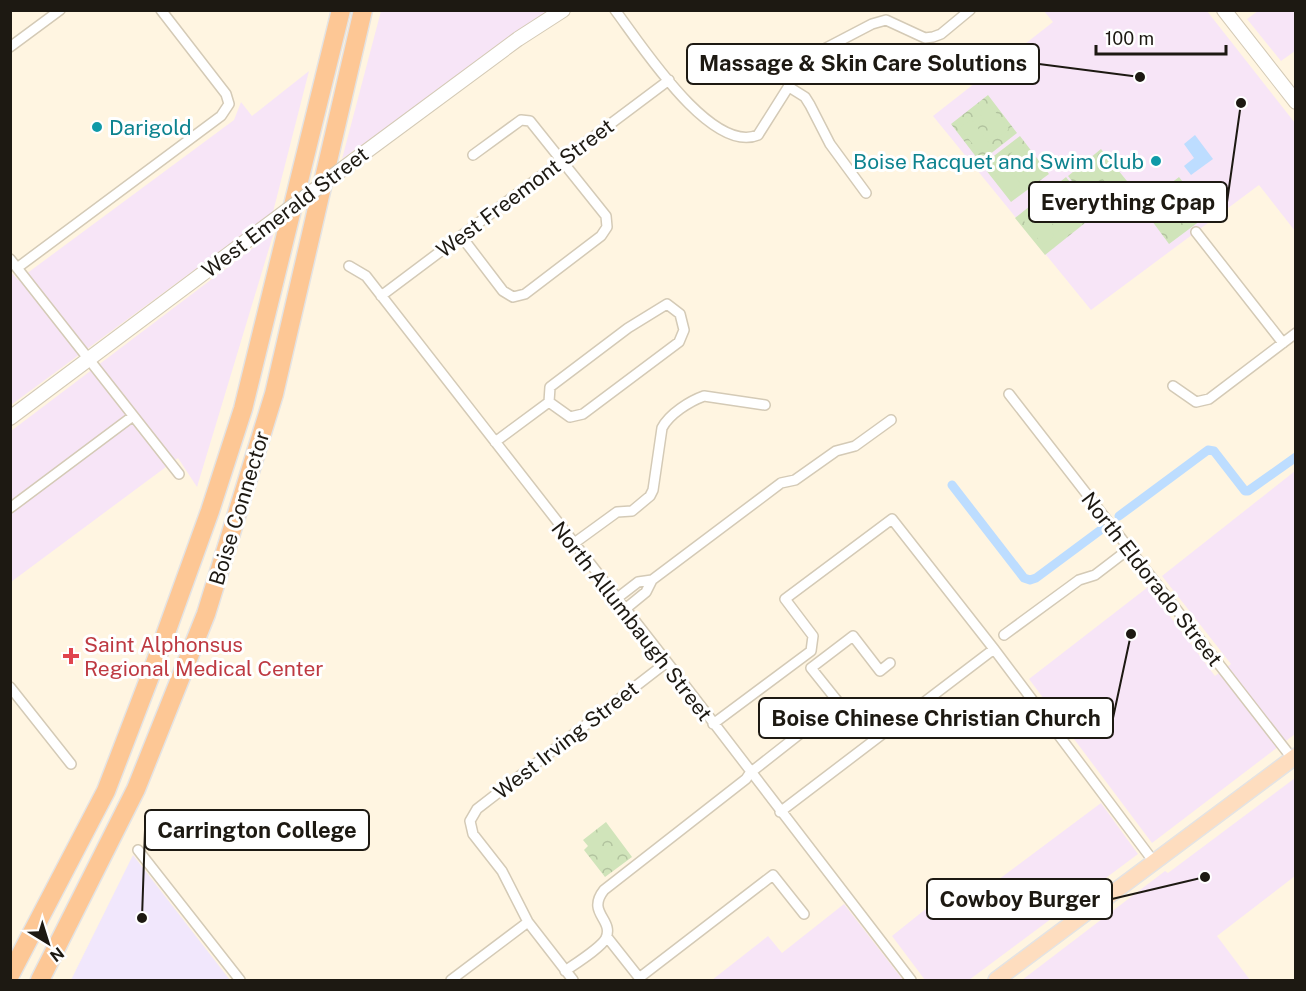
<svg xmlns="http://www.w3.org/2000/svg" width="1306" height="991" font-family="'Public Sans',sans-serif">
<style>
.commercial{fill:#f7e5f7}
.education{fill:#f1e7fc}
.park{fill:url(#park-crowns)}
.garden{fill:#d0e4ba}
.water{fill:#bdddff}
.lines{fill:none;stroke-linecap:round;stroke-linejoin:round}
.canal{stroke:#bdddff;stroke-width:9}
.street-casing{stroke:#d4cab6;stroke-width:12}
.secondary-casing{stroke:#d4cab6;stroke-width:16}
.primary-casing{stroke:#e4e3e3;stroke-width:18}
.highway-casing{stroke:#e4e3e3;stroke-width:21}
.street{stroke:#fff;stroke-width:9}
.secondary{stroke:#fff;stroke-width:14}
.primary{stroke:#feddbf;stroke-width:15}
.highway{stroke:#fdc795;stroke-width:18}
.secondary-bridge-casing{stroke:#d4cab6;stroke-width:16;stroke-linecap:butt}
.secondary-bridge{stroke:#fff;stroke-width:14}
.culture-dot{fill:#0f9aa8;stroke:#fff;stroke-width:2}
.health-dot{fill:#e0444e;stroke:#fff;stroke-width:2}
.labels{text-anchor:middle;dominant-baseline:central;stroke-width:6;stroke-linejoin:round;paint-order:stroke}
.culture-label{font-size:21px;fill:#0d838f;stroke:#fff;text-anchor:start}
.street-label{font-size:21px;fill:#1d1912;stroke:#fff}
.health-label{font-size:21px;fill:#be3a42;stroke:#fff;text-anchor:start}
.leader{fill:none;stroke:#1d1912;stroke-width:2}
.callout-dot{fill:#1d1912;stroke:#fff;stroke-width:2}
.callout{fill:#fff;stroke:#1d1912;stroke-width:2}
.callout-label{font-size:22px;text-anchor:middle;font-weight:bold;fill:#1d1912}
</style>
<defs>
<pattern id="park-crowns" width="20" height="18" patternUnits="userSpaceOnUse" patternTransform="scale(1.5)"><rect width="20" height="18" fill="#d0e4ba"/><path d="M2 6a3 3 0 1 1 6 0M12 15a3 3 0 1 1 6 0" fill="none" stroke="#b2c39f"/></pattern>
</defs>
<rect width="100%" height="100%" fill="#fff5e1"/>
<!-- commercial -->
<path class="commercial" d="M 381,11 L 549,11 L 342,159 Z
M 1044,11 L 1207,11 L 1295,123 L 1295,231 L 1259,185 L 1091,310 L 933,116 L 1053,22 Z
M 1258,11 L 1295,11 L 1295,51 L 1281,61 L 1247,19 Z
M 309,71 L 273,212 L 11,405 L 10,271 L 18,280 L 234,120 L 241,102 L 252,116 Z
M 274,232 L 197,487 L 178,458 L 11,582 L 11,431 Z
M 1295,471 L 1295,734 L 1152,843 L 1029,679 L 1148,587 L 1215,676 L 1231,664 L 1162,576 Z
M 1295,778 L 1295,876 L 1217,936 L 1250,980 L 1022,980 L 1165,871 L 1168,873 Z
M 1101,803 L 1138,854 L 969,980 L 925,980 L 892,936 L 942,896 L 955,912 Z
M 844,904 L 903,980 L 712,980 L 768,936 L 782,953 Z"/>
<!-- education -->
<path class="education" d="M 133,855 L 230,980 L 71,980 Z"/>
<!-- park -->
<path class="park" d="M 988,95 L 1017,133 L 980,162 L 951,124 Z
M 1020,136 L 1049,174 L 1011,202 L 982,165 Z
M 1101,149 L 1131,186 L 1097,213 L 1068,176 Z
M 1066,177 L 1095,215 L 1045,255 L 1015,218 Z
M 1179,177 L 1196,199 L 1205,193 L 1213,204 L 1204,210 L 1208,215 L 1169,244 L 1141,206 Z
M 606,822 L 632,857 L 605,877 L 584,850 L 588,846 L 583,840 Z"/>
<!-- garden -->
<path class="garden" d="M 990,105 L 1009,129 L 998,138 L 979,113 Z
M 971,119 L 990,144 L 979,152 L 960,128 Z
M 1021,145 L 1040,170 L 1029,178 L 1010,154 Z
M 1104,158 L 1123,182 L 1112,191 L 1093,166 Z
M 1002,160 L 1021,184 L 1010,193 L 991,169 Z
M 1087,171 L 1106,195 L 1095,204 L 1076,179 Z
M 1051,199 L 1070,223 L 1059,232 L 1040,208 Z
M 1161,201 L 1179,226 L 1168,235 L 1149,210 Z
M 1035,212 L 1054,236 L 1043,245 L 1024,221 Z"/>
<!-- water -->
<path class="water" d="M 1195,135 L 1213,159 L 1191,175 L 1184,166 L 1194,158 L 1184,144 Z"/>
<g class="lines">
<!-- canal -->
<path class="canal" d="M 952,485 L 1024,578 L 1030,580 L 1036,578 L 1102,529
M 1119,516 L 1208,450 L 1214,451 L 1245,491 L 1248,491 L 1296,457"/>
<defs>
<path id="street" d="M 615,10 C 640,43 711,155 758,135 L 794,78 L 826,48 L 872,24 L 886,20 L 925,38 L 933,37 L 941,34 L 970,10
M 10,47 L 60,10
M 789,87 L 805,97 L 810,105 L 830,144 L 866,193
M 1196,232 L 1283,343
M 461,236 L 503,291 L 513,297 L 525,294 L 601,236 L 607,227 L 606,216 L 530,121 L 521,120 L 473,155
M 10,259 L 179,474
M 349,266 L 366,276 L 667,662 L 911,980
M 17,268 L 221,116 L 229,104 L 226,94 L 161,10
M 381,296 L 669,80
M 667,304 L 680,314 L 684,330 L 679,342 L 583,414 L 570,417 L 549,402 L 550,387 L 628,328 Z
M 1173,386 L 1196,402 L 1209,399 L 1296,333
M 1009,394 L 1295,762
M 495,442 L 549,402
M 10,508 L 133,416
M 573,544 L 617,512 L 632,511 L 650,496 L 653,490 L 662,428 C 669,414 690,401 704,396 L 765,405
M 652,580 L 781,483 L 795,480 L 836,451 L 855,446 L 891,420
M 616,599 L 638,582 L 652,580 L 646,592 L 624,610
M 1004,635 L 1079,580 L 1095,575 L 1129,549
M 10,687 L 71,764
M 713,724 L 811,651 L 813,636 L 785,599 L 892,519 L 994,649 L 1154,862
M 780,812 L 994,649
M 138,850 L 240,980
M 607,937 L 641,980
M 565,971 C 575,964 602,947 606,938 C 614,919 586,913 604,890 L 746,779 L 750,773 L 839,703 L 811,668 L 853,636 L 880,671 L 890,663
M 639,978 L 773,875 L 804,914
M 451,980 L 528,922
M 573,980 L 528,922 L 502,871 L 473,834 L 470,821 L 477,809 L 667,662"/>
<path id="secondary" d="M 1224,10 L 1296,102
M 352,162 L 518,39 L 563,10
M 10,418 L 261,230"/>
<path id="primary" d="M 996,980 L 1296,756"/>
<path id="highway" d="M 10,975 L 106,791 L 154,666 L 210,511 L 243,409 L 341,10
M 40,980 L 136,789 L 206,614 L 274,394 L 363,10"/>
</defs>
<!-- street casing -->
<use href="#street" class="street-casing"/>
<!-- secondary casing -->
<use href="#secondary" class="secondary-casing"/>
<!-- primary casing -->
<use href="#primary" class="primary-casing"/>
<!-- highway casing -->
<use href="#highway" class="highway-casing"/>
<!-- street -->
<use href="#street" class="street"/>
<!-- secondary -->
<use href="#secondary" class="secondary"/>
<!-- primary -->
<use href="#primary" class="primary"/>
<!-- highway -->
<use href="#highway" class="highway"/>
<defs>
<path id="secondary-bridge" d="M 261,230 L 352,162"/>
</defs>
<!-- secondary-bridge casing -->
<use href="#secondary-bridge" class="secondary-bridge-casing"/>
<!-- secondary-bridge -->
<use href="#secondary-bridge" class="secondary-bridge"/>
</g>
<!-- markers -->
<g class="culture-dot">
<circle cx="97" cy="127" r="6"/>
<circle cx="1156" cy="161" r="6"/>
</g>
<path class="health-dot" d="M68 647h6v6h6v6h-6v6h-6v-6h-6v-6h6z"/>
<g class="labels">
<!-- culture labels -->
<g class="culture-label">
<text x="109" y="127">Darigold</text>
<text x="1144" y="161" text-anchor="end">Boise Racquet and Swim Club</text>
</g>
<!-- street labels -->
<g class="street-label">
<text transform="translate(525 188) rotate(-37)">West Freemont Street</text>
<text transform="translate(285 212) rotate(-37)">West Emerald Street</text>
<text transform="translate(239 508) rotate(-73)">Boise Connector</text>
<text transform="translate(1152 579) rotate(52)">North Eldorado Street</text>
<text transform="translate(632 621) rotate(52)">North Allumbaugh Street</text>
<text transform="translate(566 740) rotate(-38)">West Irving Street</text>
</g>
<!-- health labels -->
<g class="health-label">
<text x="84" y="644">Saint Alphonsus<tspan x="84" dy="24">Regional Medical Center</tspan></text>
</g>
</g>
<!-- callouts -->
<path class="leader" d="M1140 77L1039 64M1241 103L1227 202M1131 634L1113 718M142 918L145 830M1205 877L1112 899"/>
<g class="callout-dot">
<circle cx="1140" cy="77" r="6"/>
<circle cx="1241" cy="103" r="6"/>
<circle cx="1131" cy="634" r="6"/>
<circle cx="142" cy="918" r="6"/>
<circle cx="1205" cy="877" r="6"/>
</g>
<g class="callout">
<rect x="687" y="44" width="352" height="40" rx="6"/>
<rect x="1029" y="182" width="198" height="40" rx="6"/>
<rect x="759" y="698" width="354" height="40" rx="6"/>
<rect x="145" y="810" width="224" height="40" rx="6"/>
<rect x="927" y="879" width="185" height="40" rx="6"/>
</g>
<g class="callout-label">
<text x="863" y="71">Massage &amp; Skin Care Solutions</text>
<text x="1128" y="210">Everything Cpap</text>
<text x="936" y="726">Boise Chinese Christian Church</text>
<text x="257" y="838">Carrington College</text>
<text x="1020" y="907">Cowboy Burger</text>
</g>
<!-- border -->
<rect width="1306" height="991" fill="none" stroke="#1d1912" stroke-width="24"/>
<!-- north arrow -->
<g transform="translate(48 943) rotate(142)" stroke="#ffffff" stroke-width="4.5" paint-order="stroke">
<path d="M0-4.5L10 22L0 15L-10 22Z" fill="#1d1912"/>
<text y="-9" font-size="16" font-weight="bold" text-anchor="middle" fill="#1d1912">N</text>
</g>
<!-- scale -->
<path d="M1096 45v9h130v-9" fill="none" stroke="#1d1912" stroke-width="3"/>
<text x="1105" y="45" font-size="18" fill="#1d1912" stroke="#ffffff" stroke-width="4.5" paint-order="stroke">100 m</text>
</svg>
